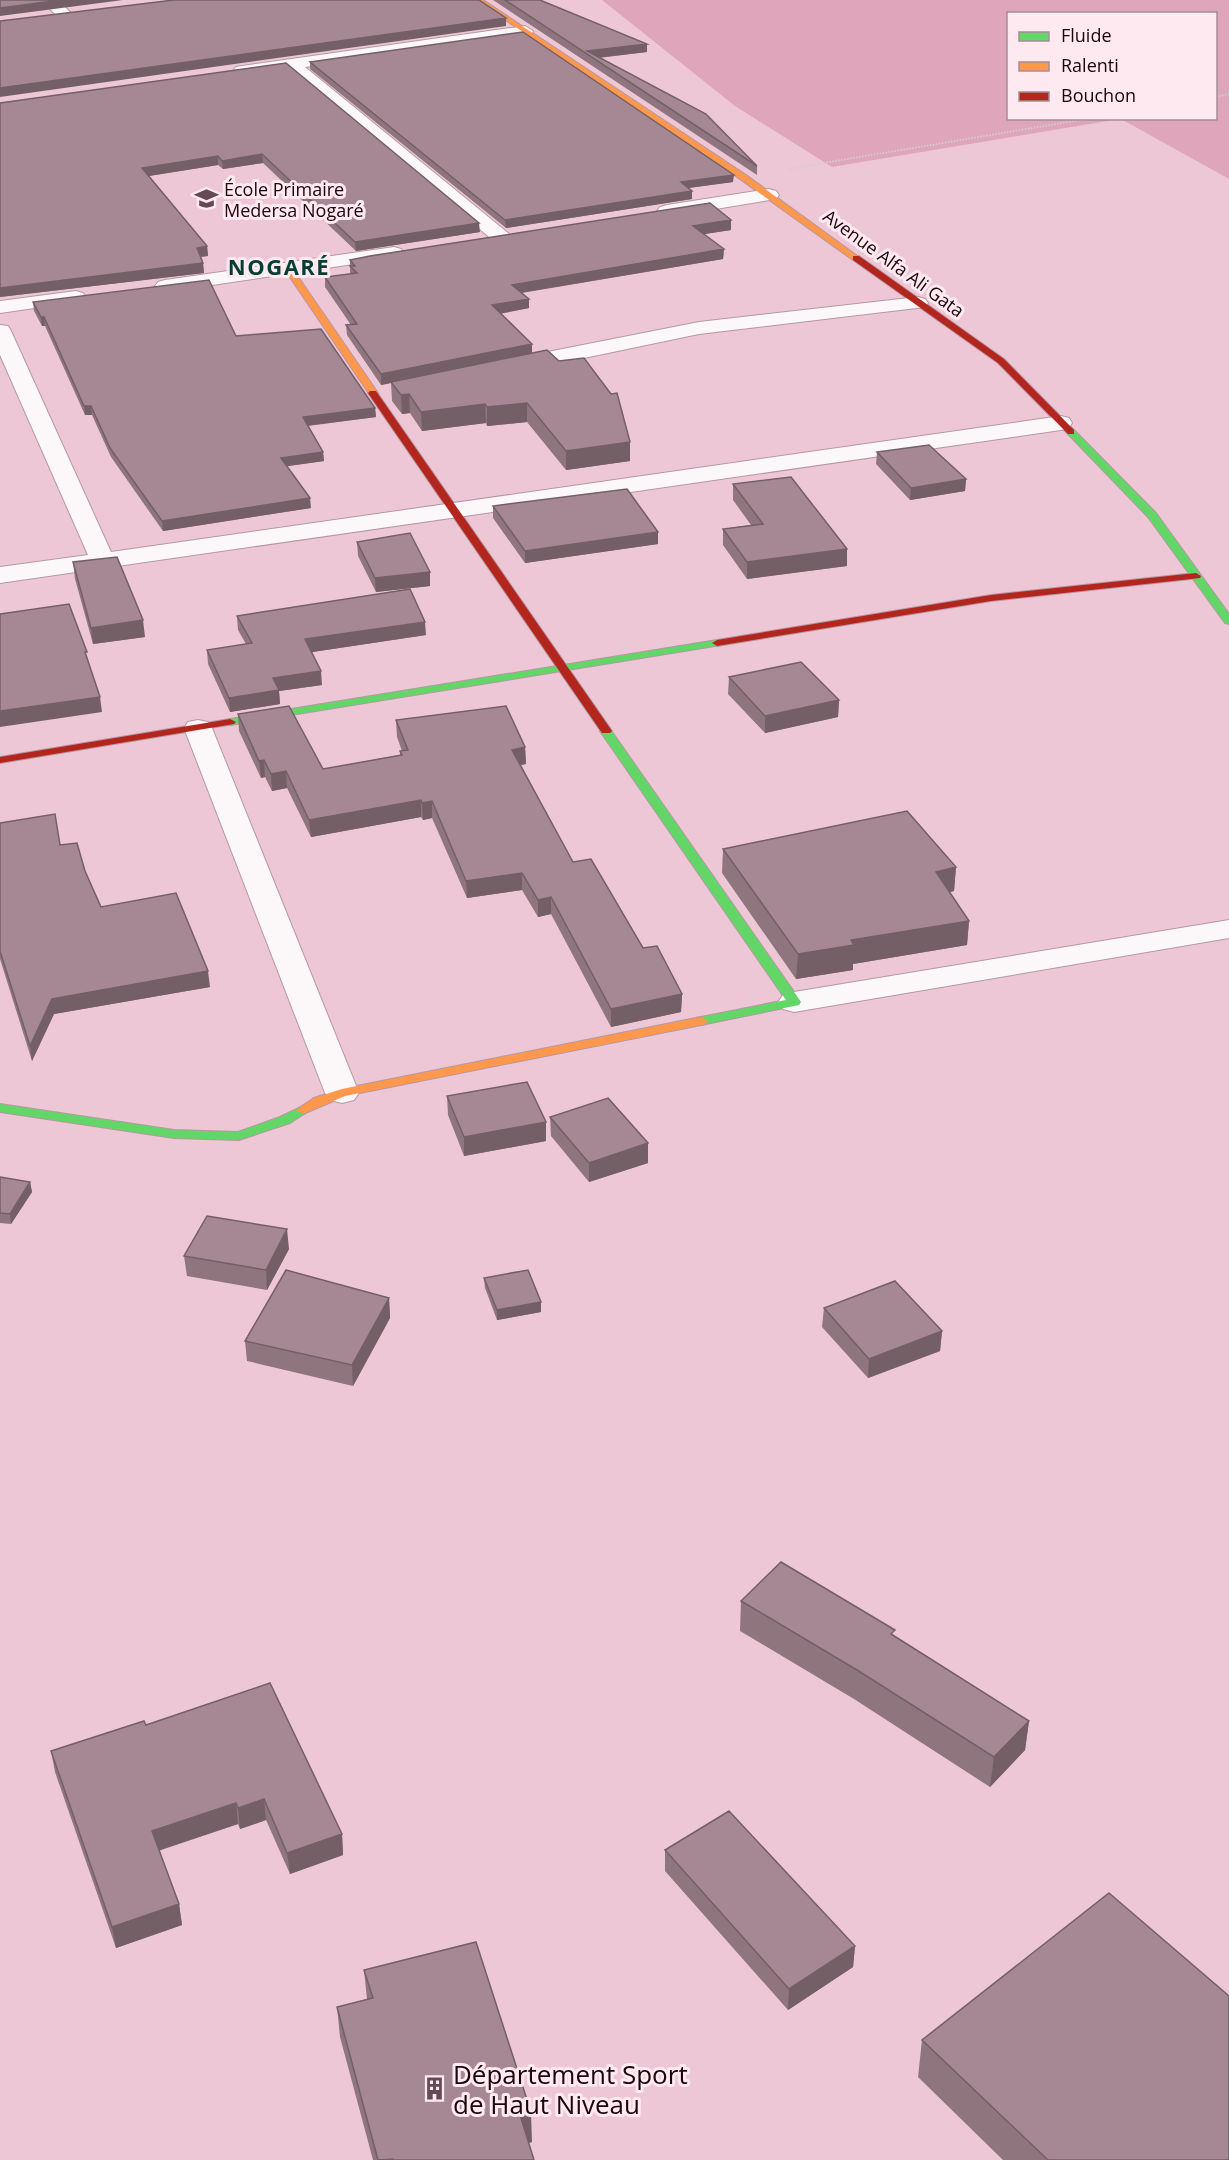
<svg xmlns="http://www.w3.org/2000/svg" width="1229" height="2160" font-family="'Open Sans',sans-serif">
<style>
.green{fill:#dea5bb}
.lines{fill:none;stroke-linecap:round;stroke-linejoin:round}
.street-casing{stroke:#b598a3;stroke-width:2}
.fast-casing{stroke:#b598a3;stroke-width:2}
.slow-casing{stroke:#b598a3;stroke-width:2}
.jam-casing{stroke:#b598a3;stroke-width:2}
.path{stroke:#d6cbcf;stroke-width:2;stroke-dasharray:1.5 1.5;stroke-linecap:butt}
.street{fill:#fcf7f9;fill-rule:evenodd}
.fast{fill:#63d668;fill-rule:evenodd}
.slow{fill:#ff974d;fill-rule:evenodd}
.jam{fill:#b3261e;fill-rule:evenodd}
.wall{fill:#8e757e}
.shaded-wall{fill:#745f67}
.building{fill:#a58893;stroke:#745f67;stroke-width:1.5}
.labels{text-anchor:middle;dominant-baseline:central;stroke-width:6;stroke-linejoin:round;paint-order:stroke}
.far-poi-label{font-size:18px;fill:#1b050e;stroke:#ffe9f0;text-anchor:start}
.far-street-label{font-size:18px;fill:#1b050e;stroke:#ffe9f0}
.far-district-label{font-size:22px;font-weight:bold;letter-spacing:1.5px;fill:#023e33;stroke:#ffe9f0}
.near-poi-label{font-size:26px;fill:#1b050e;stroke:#ffe9f0;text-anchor:start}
</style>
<rect width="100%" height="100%" fill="#eec7d6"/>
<!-- green -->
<path class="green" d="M 602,0 L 1229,0 L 1229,179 L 1121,119 L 1216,118 L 1216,14 L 1008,14 L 1008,118 L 1120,119 L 832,167 L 735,106 Z"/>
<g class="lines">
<defs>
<path id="street" d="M 41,0 L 58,0 L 73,15 L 71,18 L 59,18 Z
M 525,26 L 533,31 L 531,35 L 305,67 L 508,233 L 511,237 L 508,241 L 494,241 L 287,70 L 242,76 L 236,75 L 233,71 L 236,67 L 242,66 Z
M 769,189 L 776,191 L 779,195 L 776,199 L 667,217 L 660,215 L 657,211 L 660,207 L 667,205 Z
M 394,247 L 401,249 L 404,253 L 401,257 L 165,292 L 158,290 L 155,286 L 158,282 L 165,280 Z
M 76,291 L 83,293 L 86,297 L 83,301 L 0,313 L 0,301 Z
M 918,297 L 925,299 L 928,303 L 925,307 L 699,334 L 512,373 L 504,371 L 501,366 L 504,361 L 512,359 L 699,322 Z
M 0,325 L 8,326 L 11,331 L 111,552 L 1061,416 L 1069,418 L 1072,423 L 1069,428 L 1061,430 L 0,583 L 0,567 L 88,555 L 0,355 Z
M 198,720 L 208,722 L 212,728 L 359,1093 L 354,1100 L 342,1103 L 330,1100 L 325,1093 L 184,728 L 188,722 Z
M 1229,920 L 1229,938 L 794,1012 L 783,1009 L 778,1002 L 783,995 L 794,992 Z"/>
<path id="fast" d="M 1068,430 L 1074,430 L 1156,513 L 1229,614 L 1229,624 L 1225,623 L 1148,517 L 1068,434 Z
M 717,640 L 721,641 L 721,645 L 230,725 L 224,722 L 230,719 Z
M 606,728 L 610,729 L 799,999 L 801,1002 L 799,1005 L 701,1025 L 696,1024 L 694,1021 L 696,1018 L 786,1000 L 600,731 Z
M 0,1104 L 174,1130 L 238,1132 L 280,1117 L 303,1106 L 310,1110 L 290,1123 L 239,1140 L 174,1138 L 0,1112 Z"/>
<path id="slow" d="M 476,0 L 483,0 L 746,175 L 860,258 L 853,260 L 740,179 Z
M 286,268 L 292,268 L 378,393 L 376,395 L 370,395 L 285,270 Z
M 701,1017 L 708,1021 L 706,1024 L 345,1096 L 303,1114 L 296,1110 L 314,1098 L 342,1089 Z"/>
<path id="jam" d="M 853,256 L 859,256 L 1004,359 L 1074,430 L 1074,434 L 1068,434 L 998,363 L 853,260 Z
M 370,391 L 376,391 L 612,731 L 610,733 L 602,733 L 368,393 Z
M 1196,573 L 1201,576 L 1200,578 L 991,601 L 717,646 L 712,643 L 717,640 L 991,595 Z
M 230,719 L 236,722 L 234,724 L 0,763 L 0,757 Z"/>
</defs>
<!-- street casing -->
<use href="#street" class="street-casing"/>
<!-- fast casing -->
<use href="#fast" class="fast-casing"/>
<!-- slow casing -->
<use href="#slow" class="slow-casing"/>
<!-- jam casing -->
<use href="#jam" class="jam-casing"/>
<!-- path -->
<path class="path" d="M 1216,97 L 1229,94
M 788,169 L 1092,118"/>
<!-- street -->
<use href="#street" class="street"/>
<!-- fast -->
<use href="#fast" class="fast"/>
<!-- slow -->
<use href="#slow" class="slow"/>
<!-- jam -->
<use href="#jam" class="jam"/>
</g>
<!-- wall -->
<path class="wall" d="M 493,0 L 540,0 L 647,52 L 599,58 L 757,166 L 757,175 Z
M 310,62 L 733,182 L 689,188 L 692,199 L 506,228 L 310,69 Z
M 286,63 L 480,232 L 356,251 L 263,163 L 223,169 L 218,165 L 148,176 L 207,246 L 208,256 L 200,257 L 203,263 L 204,273 L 0,297 L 0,103 Z
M 731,220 L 731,230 L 703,234 L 724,249 L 723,259 L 522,293 L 529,308 L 500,314 L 532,353 L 630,461 L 566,470 L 527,422 L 487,426 L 486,423 L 422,431 L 410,413 L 402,414 L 392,401 L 391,383 L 381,385 L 347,335 L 346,325 L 351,325 L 325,287 L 325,277 L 350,274 L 350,260 Z
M 33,302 L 236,336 L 375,408 L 376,417 L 308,426 L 323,452 L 324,461 L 287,466 L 311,508 L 163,531 L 111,457 L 92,415 L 85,415 L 45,326 L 42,326 L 34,311 Z
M 877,452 L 966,479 L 965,491 L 910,500 L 876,464 Z
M 733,484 L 847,566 L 747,579 L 723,545 L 723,529 L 751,525 L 733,500 Z
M 493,506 L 658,532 L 658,544 L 525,563 L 493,518 Z
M 357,542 L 430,572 L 430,586 L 376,592 L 358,556 Z
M 73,562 L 145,637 L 93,644 L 75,579 Z
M 237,616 L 426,635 L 312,652 L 322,685 L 279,691 L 280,704 L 230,712 L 208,664 L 207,650 L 246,644 L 238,630 Z
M 729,677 L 839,700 L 838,717 L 765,733 L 728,694 Z
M 238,714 L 323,769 L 400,755 L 400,751 L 402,751 L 397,737 L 396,720 L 525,747 L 526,764 L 521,765 L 573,862 L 682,994 L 681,1012 L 611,1027 L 551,914 L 538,917 L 522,890 L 467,898 L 432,818 L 423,820 L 421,817 L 311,837 L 287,788 L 272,791 L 265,777 L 261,778 L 239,731 Z
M 0,823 L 60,845 L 85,871 L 101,907 L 210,987 L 54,1014 L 32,1061 L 0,959 Z
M 723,849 L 956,867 L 954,891 L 950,892 L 969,921 L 967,945 L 853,964 L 853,970 L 796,979 L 722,873 Z
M 447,1096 L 546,1141 L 464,1156 L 448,1115 Z
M 550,1117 L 648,1143 L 648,1163 L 589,1182 L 551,1136 Z
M 0,1177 L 30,1182 L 32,1192 L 11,1224 L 0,1223 Z
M 289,1249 L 267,1290 L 187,1276 L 184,1256 Z
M 484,1278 L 541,1302 L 541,1312 L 497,1320 L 485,1288 Z
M 389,1298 L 390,1318 L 353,1386 L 247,1361 L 245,1341 Z
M 824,1308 L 942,1331 L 940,1351 L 868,1378 L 822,1327 Z
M 741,1601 L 895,1636 L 1029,1721 L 1025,1750 L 990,1787 L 854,1699 L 740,1631 Z
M 146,1725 L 342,1834 L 343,1855 L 290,1874 L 266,1820 L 240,1829 L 238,1824 L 159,1850 L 179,1904 L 182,1925 L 116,1948 L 55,1772 L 51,1751 Z
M 665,1850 L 855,1946 L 853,1967 L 788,2010 L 665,1871 Z
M 364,1970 L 532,2142 L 528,2143 L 534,2160 L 373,2160 L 340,2037 L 337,2007 L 367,1999 Z
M 922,2040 L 1229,2160 L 1003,2160 L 918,2077 Z"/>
<!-- shaded-wall -->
<path class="shaded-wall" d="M 61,0 L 123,0 L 0,16 L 0,8 Z
M 506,18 L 506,26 L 0,97 L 0,88 Z
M 647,44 L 647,52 L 594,58 L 587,51 Z
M 262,154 L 263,163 L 223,169 L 222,161 Z
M 218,156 L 218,165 L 143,177 L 142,168 Z
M 734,175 L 733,182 L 680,189 L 681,182 Z
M 692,191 L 692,199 L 506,228 L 505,220 Z
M 731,220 L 731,230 L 693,236 L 693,226 Z
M 479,223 L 480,232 L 356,251 L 355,242 Z
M 207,246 L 208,256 L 198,257 L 197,248 Z
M 724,249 L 723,259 L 513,294 L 512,285 Z
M 203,263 L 204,273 L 0,297 L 0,288 Z
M 529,299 L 529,308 L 492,315 L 492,305 Z
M 41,317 L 44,317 L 45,326 L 42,326 Z
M 532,344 L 532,354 L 381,385 L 381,374 Z
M 409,394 L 410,413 L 402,414 L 401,395 Z
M 527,403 L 527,422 L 487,426 L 487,407 Z
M 485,404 L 486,423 L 422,431 L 421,412 Z
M 84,406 L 91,406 L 92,415 L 85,415 Z
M 375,408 L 376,417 L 304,426 L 303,417 Z
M 630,442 L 630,461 L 566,470 L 566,451 Z
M 323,452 L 324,461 L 282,467 L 281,458 Z
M 966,479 L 965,491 L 910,500 L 911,488 Z
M 310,498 L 311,508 L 163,531 L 162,521 Z
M 658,532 L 658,544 L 525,563 L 525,551 Z
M 847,549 L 847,566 L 747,579 L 747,562 Z
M 430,572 L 430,586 L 376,592 L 375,578 Z
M 143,620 L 145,637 L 93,644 L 91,628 Z
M 425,622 L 426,635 L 306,653 L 305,639 Z
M 321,671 L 322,685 L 279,691 L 280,704 L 230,712 L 229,698 L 273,678 Z
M 100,697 L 102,712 L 0,727 L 0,711 Z
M 839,700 L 838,717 L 765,733 L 765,716 Z
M 525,747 L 526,764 L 513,766 L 512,750 Z
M 264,760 L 265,777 L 261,778 L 259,761 Z
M 286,771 L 287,788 L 272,791 L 271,774 Z
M 421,800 L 421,817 L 311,837 L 309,820 Z
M 432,801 L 432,818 L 423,820 L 422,803 Z
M 956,867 L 954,891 L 934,896 L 936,872 Z
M 522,873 L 522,890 L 467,898 L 466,881 Z
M 551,897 L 551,914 L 538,917 L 538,900 Z
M 969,921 L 967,945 L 853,964 L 853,970 L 796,979 L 798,954 L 851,940 Z
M 208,971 L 210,987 L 54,1014 L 32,1061 L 30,1046 L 52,999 Z
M 682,994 L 681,1012 L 611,1027 L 611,1009 Z
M 546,1122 L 546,1141 L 464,1156 L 464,1137 Z
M 648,1143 L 648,1163 L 589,1182 L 589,1163 Z
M 30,1182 L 32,1192 L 11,1224 L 10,1214 Z
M 287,1229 L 289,1249 L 267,1290 L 266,1270 Z
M 389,1298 L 390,1318 L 353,1386 L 352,1365 Z
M 541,1302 L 541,1312 L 497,1320 L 497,1310 Z
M 942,1331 L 940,1351 L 868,1378 L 869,1359 Z
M 1029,1721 L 1025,1750 L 990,1787 L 994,1757 Z
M 264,1799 L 266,1820 L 240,1829 L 238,1808 Z
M 236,1803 L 238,1824 L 155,1852 L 152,1831 Z
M 342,1834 L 343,1855 L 290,1874 L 287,1853 Z
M 179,1904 L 182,1925 L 116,1948 L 112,1927 Z
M 855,1946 L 853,1967 L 788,2010 L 789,1989 Z
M 531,2112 L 532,2142 L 521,2145 L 520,2115 Z"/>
<!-- building -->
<path class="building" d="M 0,0 L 61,0 L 0,8 Z
M 174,0 L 479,0 L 506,18 L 0,88 L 0,21 Z
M 505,0 L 540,0 L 647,44 L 587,51 L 706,114 L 757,166 Z
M 523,32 L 734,175 L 681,182 L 692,191 L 505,220 L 310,62 Z
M 286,63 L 479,223 L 355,242 L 262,154 L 222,161 L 218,156 L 142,168 L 207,246 L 197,248 L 203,263 L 0,288 L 0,103 Z
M 710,203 L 731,220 L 693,226 L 724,249 L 512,285 L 529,299 L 492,305 L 532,344 L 381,374 L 346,325 L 357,324 L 325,277 L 357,273 L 350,266 L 355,266 L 350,260 L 370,256 Z
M 209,280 L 236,336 L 321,329 L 375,408 L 303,417 L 323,452 L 281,458 L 310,498 L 162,521 L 110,448 L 91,406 L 84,406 L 44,317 L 41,317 L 33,302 Z
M 547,350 L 559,361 L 584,358 L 611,394 L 617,393 L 630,442 L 566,451 L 527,403 L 487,407 L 485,404 L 421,412 L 409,394 L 401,395 L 391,382 Z
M 929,445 L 966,479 L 911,488 L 877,452 Z
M 791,477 L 847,549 L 747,562 L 723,529 L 763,524 L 733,484 Z
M 627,489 L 658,532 L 525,551 L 493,506 Z
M 410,533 L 430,572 L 375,578 L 357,542 Z
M 117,557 L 143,620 L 91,628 L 73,562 Z
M 410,589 L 425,622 L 305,639 L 321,671 L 273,678 L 279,690 L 229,698 L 207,650 L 252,643 L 237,616 Z
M 69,604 L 87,652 L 85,652 L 100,697 L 0,711 L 0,614 Z
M 801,662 L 839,700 L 765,716 L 729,677 Z
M 289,706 L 323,769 L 402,755 L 400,751 L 408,750 L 396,720 L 506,706 L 525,747 L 512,750 L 573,862 L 591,859 L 643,948 L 657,946 L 682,994 L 611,1009 L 551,897 L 538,900 L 522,873 L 466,881 L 432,801 L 422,803 L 421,800 L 309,820 L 286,771 L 271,774 L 264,760 L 259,761 L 238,714 Z
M 907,811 L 956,867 L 936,872 L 969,921 L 851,940 L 854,945 L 798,954 L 723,849 Z
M 55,814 L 60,845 L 77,843 L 85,871 L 101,907 L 176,893 L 208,971 L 52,999 L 30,1046 L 0,951 L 0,823 Z
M 527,1082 L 546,1122 L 464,1137 L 447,1096 Z
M 608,1098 L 648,1143 L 589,1163 L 550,1117 Z
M 0,1177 L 30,1182 L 10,1214 L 0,1213 Z
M 207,1216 L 287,1229 L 266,1270 L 184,1256 Z
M 286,1270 L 389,1298 L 352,1365 L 245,1341 Z
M 528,1270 L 541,1302 L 497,1310 L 484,1278 Z
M 895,1281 L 942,1331 L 869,1359 L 824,1308 Z
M 781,1562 L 895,1630 L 891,1634 L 1029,1721 L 994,1757 L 857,1670 L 741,1601 Z
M 270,1683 L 342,1834 L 287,1853 L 264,1799 L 238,1808 L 236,1803 L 152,1831 L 179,1904 L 112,1927 L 51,1751 L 144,1721 L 146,1725 Z
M 729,1811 L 855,1946 L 789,1989 L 665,1850 Z
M 1109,1893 L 1229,1996 L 1229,2160 L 1048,2160 L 922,2040 Z
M 476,1942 L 531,2112 L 520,2115 L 534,2160 L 393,2160 L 393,2159 L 378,2160 L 337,2007 L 373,1998 L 364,1970 Z"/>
<!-- icons -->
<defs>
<symbol id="school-bare" viewBox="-9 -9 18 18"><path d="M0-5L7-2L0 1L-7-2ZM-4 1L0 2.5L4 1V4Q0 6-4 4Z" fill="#654954" stroke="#ffe9f0" stroke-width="2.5" paint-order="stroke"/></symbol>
<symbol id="building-bare" viewBox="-9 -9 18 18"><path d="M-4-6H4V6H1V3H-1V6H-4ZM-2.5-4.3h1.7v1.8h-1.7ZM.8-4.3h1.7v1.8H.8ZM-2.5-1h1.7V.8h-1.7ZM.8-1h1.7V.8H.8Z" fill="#654954" stroke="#ffe9f0" stroke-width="2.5" paint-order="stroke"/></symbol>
</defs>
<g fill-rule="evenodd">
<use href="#school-bare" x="190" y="182" width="33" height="33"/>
<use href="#building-bare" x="418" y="2072" width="33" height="33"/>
</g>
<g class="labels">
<!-- far-poi labels -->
<g class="far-poi-label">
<text x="224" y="189">École Primaire<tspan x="224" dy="21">Medersa Nogaré</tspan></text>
</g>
<!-- far-street labels -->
<g class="far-street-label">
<text transform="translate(894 263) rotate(36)">Avenue Alfa Ali Gata</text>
</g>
<!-- far-district labels -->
<g class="far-district-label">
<text x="279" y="266">NOGARÉ</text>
</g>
<!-- near-poi labels -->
<g class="near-poi-label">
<text x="453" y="2074">Département Sport<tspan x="453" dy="30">de Haut Niveau</tspan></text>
</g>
</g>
<!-- legend -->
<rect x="1007" y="12" width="210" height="108" fill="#ffe9f0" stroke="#a48e96" stroke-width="1.5"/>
<rect x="1019" y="32" width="30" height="9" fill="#63d668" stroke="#a48e96" stroke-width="1.5"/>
<text x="1061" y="42" font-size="18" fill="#1b050e">Fluide</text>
<rect x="1019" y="62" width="30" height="9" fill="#ff974d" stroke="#a48e96" stroke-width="1.5"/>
<text x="1061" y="72" font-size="18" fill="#1b050e">Ralenti</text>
<rect x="1019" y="92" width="30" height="9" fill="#b3261e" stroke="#a48e96" stroke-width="1.5"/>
<text x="1061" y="102" font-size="18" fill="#1b050e">Bouchon</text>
</svg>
